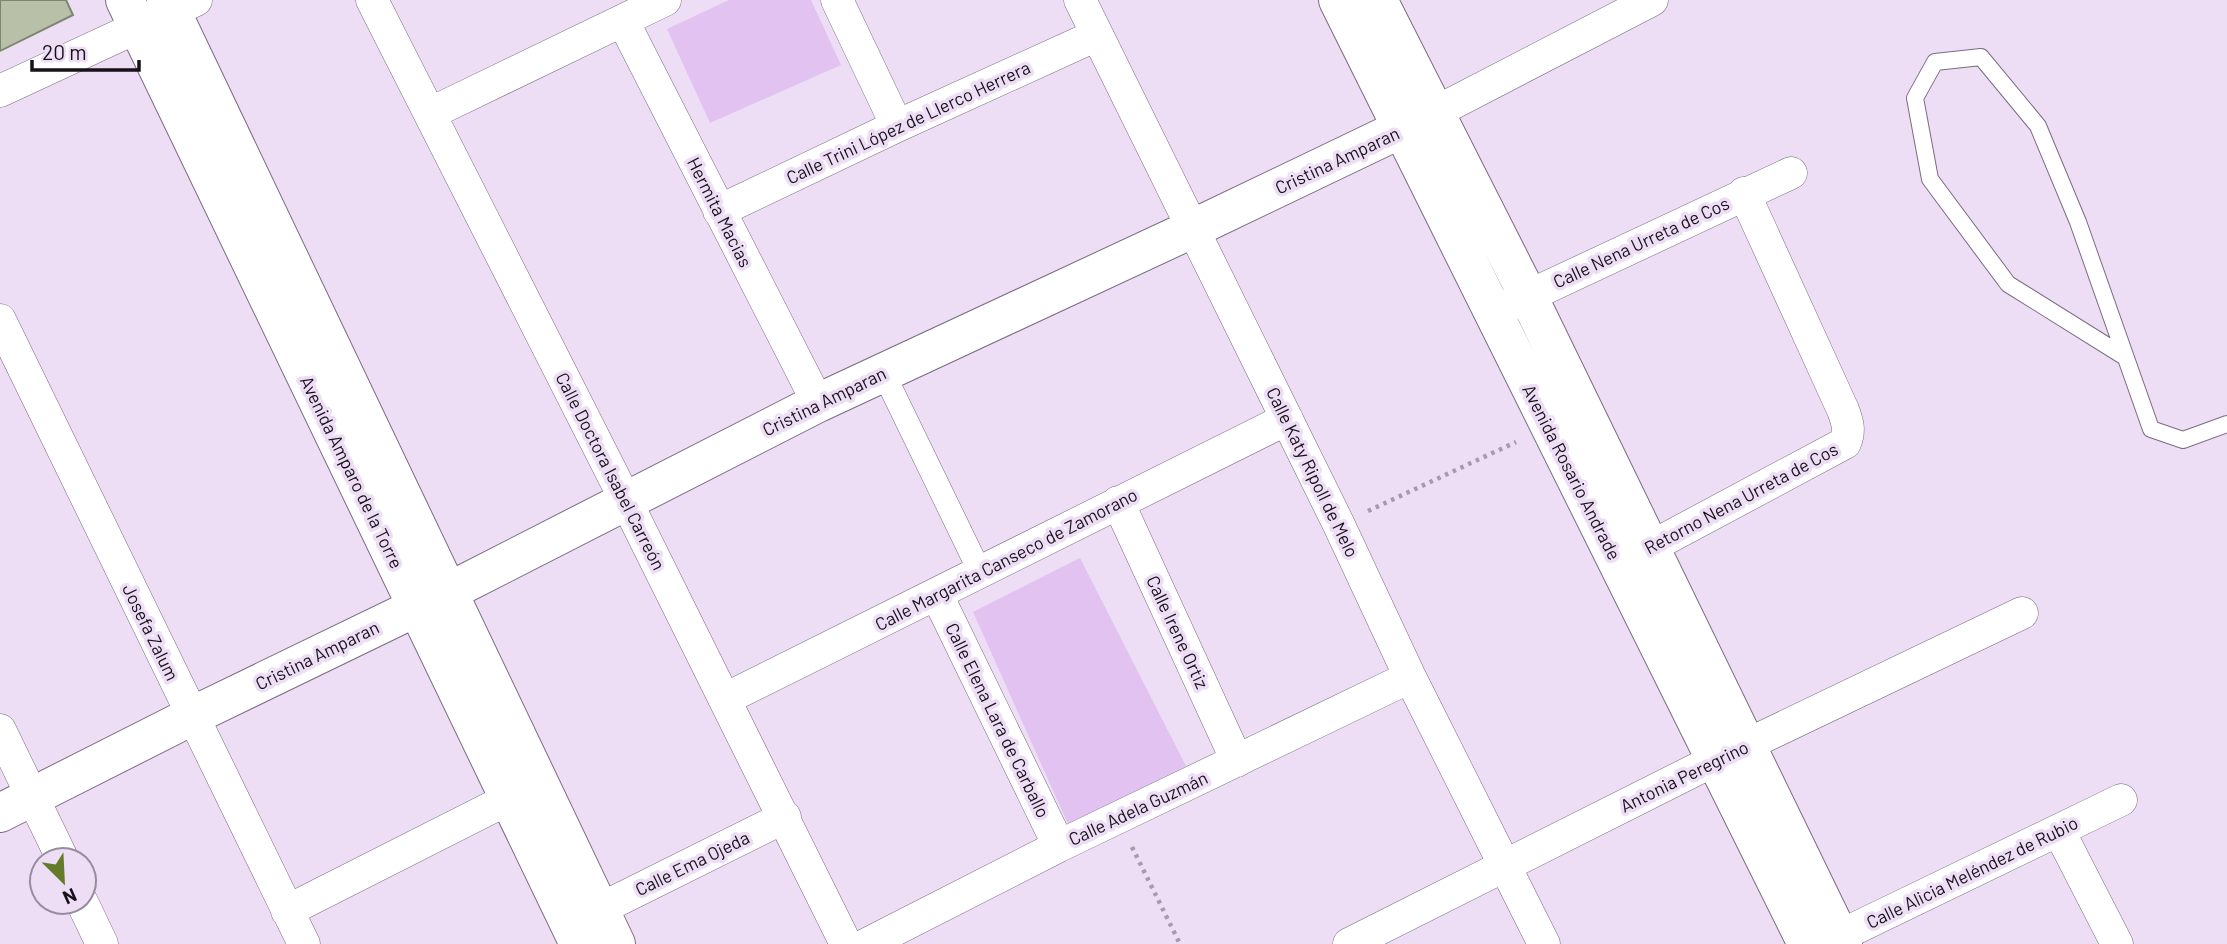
<svg xmlns="http://www.w3.org/2000/svg" width="2227" height="944" font-family="Barlow,sans-serif">
<style>
.green{fill:#e2c2f1}
.building{fill:#b8c1a8;stroke:#7d866f;stroke-width:2}
.lines{fill:none;stroke-linecap:round;stroke-linejoin:round}
.service-casing{stroke:#7a6c81;stroke-width:18}
.pedestrian-casing{stroke:#7a6c81;stroke-width:24}
.minor-casing{stroke:#7a6c81;stroke-width:33}
.tertiary-casing{stroke:#7a6c81;stroke-width:40}
.path{stroke:#a69aac;stroke-width:4.5;stroke-dasharray:3.5 5;stroke-linecap:butt}
.service{stroke:#fff;stroke-width:16}
.pedestrian{stroke:#fff;stroke-width:23}
.minor{stroke:#fff;stroke-width:32}
.tertiary{stroke:#fff;stroke-width:38}
.labels{text-anchor:middle;dominant-baseline:central;stroke-width:7;stroke-linejoin:round;paint-order:stroke}
.street-label{font-size:18px;fill:#171119;stroke:#eddef5}
</style>
<rect width="100%" height="100%" fill="#eddef5"/>
<!-- green -->
<path class="green" d="M 729,0 L 811,0 L 841,65 L 710,123 L 667,29 Z
M 1080,558 L 1186,766 L 1068,824 L 973,612 Z"/>
<!-- building -->
<path class="building" d="M 0,0 L 66,0 L 73,15 L 0,51 Z"/>
<g class="lines">
<defs>
<path id="service" d="M 2125,357 L 2008,284 L 1930,179 L 1915,98 L 1935,62 L 1981,57 L 2038,126 L 2078,222 L 2151,429 L 2183,440 L 2227,424"/>
<path id="pedestrian" d="M 883,372 L 980,572"/>
<path id="minor" d="M 372,0 L 626,501 L 846,944
M 837,0 L 897,126
M 1080,0 L 1339,525 L 1410,677 L 1544,944
M 623,21 L 818,403
M 0,91 L 196,0
M 431,113 L 665,0
M 1434,113 L 1652,0
M 719,211 L 897,126 L 1097,35
M 1507,306 L 1791,173
M 0,320 L 304,944
M 1118,502 L 1237,761
M 1630,558 L 1845,443 C 1850,431 1848,423 1843,410 L 1744,193
M 937,595 L 1059,846
M 725,699 L 1287,419
M 0,730 L 63,860
M 2059,831 L 2117,944
M 82,902 L 102,944
M 600,909 L 785,817
M 287,911 L 530,788
M 867,944 L 1059,846 L 1410,677
M 1349,944 L 1715,760 L 2022,613
M 1823,944 L 2121,800"/>
<path id="tertiary" d="M 125,0 L 579,944
M 166,0 L 616,944
M 1338,0 L 1807,944
M 1378,0 L 1528,296 L 1843,944
M 0,813 L 192,716 L 448,592 L 818,403 L 1194,228 L 1434,113"/>
</defs>
<!-- service casing -->
<use href="#service" class="service-casing"/>
<!-- pedestrian casing -->
<use href="#pedestrian" class="pedestrian-casing"/>
<!-- minor casing -->
<use href="#minor" class="minor-casing"/>
<!-- tertiary casing -->
<use href="#tertiary" class="tertiary-casing"/>
<!-- path -->
<path class="path" d="M 1368,511 L 1516,442
M 1132,847 L 1180,944"/>
<!-- service -->
<use href="#service" class="service"/>
<!-- pedestrian -->
<use href="#pedestrian" class="pedestrian"/>
<!-- minor -->
<use href="#minor" class="minor"/>
<!-- tertiary -->
<use href="#tertiary" class="tertiary"/>
</g>
<g class="labels">
<!-- street labels -->
<g class="street-label">
<text transform="translate(908 122) rotate(-25)">Calle Trini López de Llerco Herrera</text>
<text transform="translate(1337 160) rotate(-25)">Cristina Amparan</text>
<text transform="translate(720 212) rotate(63)">Hermita Macias</text>
<text transform="translate(1641 242) rotate(-25)">Calle Nena Urreta de Cos</text>
<text transform="translate(824 401) rotate(-26)">Cristina Amparan</text>
<text transform="translate(611 471) rotate(63)">Calle Doctora Isabel Carreón</text>
<text transform="translate(352 472) rotate(64)">Avenida Amparo de la Torre</text>
<text transform="translate(1313 472) rotate(64)">Calle Katy Ripoll de Melo</text>
<text transform="translate(1572 472) rotate(63)">Avenida Rosario Andrade</text>
<text transform="translate(1741 498) rotate(-28)">Retorno Nena Urreta de Cos</text>
<text transform="translate(1006 559) rotate(-27)">Calle Margarita Canseco de Zamorano</text>
<text transform="translate(151 632) rotate(64)">Josefa Zalum</text>
<text transform="translate(1178 632) rotate(65)">Calle Irene Ortiz</text>
<text transform="translate(317 655) rotate(-26)">Cristina Amparan</text>
<text transform="translate(998 720) rotate(64)">Calle Elena Lara de Carballo</text>
<text transform="translate(1684 776) rotate(-26)">Antonia Peregrino</text>
<text transform="translate(1138 808) rotate(-25)">Calle Adela Guzmán</text>
<text transform="translate(692 863) rotate(-26)">Calle Ema Ojeda</text>
<text transform="translate(1972 872) rotate(-26)">Calle Alicia Meléndez de Rubio</text>
</g>
</g>
<!-- north arrow -->
<g transform="translate(63 881) rotate(156)"><circle r="33" fill="#eddef5" stroke="#978c9d" stroke-width="2"/>
<path d="M0-5L12 26L0 18L-12 26Z" fill="#657b2c"/>
<text y="-10" font-size="19" font-weight="bold" text-anchor="middle" fill="#171119">N</text>
</g>
<!-- scale -->
<path d="M32 60v10h107v-10" fill="none" stroke="#171119" stroke-width="3.5"/>
<text x="42" y="60" font-size="21" fill="#171119" stroke="#eddef5" stroke-width="5" paint-order="stroke">20 m</text>
</svg>
